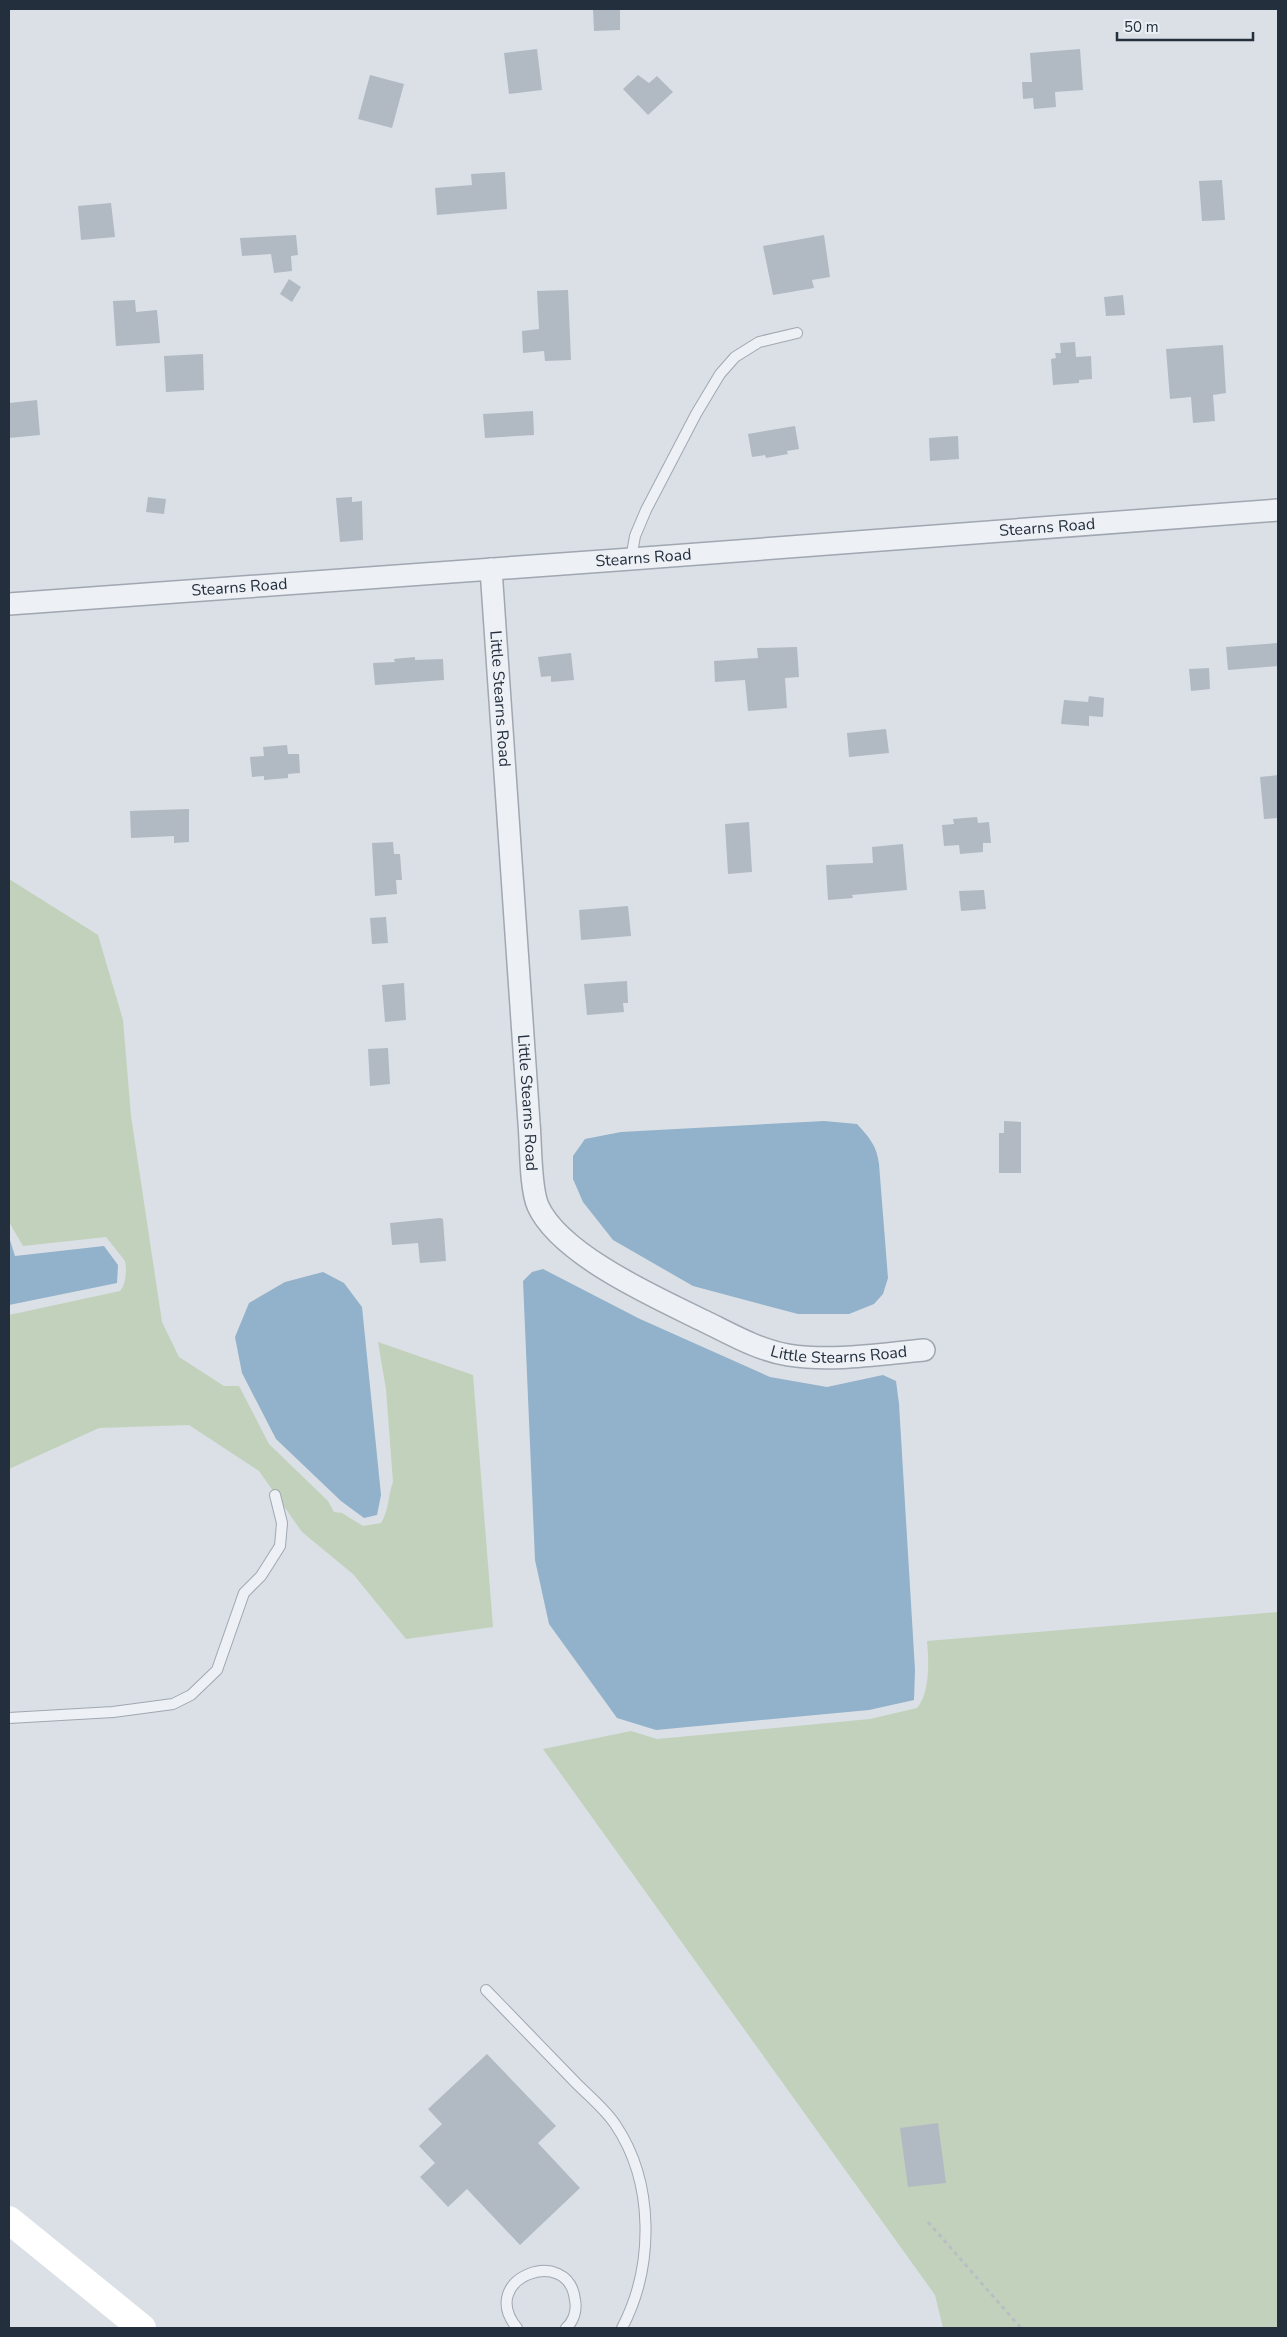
<svg xmlns="http://www.w3.org/2000/svg" width="1287" height="2337" font-family="'Nunito Sans',sans-serif">
<style>
.green{fill:#c2d1bb}
.water{fill:#92b1ca}
.building{fill:#b1b9c3}
.lines{fill:none;stroke-linecap:round;stroke-linejoin:round}
.lane-casing{stroke:#a0a7b0;stroke-width:12}
.street-casing{stroke:#a0a7b0;stroke-width:24}
.path{stroke:#b9bec5;stroke-width:3;stroke-dasharray:4 4;stroke-linecap:butt}
.lane{stroke:#edf0f5;stroke-width:10}
.street{stroke:#edf0f5;stroke-width:21}
.secondary{stroke:#fff;stroke-width:28}
.labels{text-anchor:middle;dominant-baseline:central;stroke-width:4.5;stroke-linejoin:round;paint-order:stroke}
.street-label{font-size:16px;fill:#242f3d;stroke:#eaeff4}
</style>
<rect width="100%" height="100%" fill="#dae0e6"/>
<!-- green -->
<path class="green" d="M 9,879 L 98,935 L 123,1020 L 131,1116 L 162,1322 L 179,1357 L 224,1386 L 239,1386 L 269,1444 L 328,1501 L 334,1512 L 342,1513 L 363,1526 L 381,1523 C 389,1511 388,1495 393,1482 L 386,1389 L 378,1342 L 473,1375 L 493,1627 L 406,1639 L 353,1574 L 302,1532 L 259,1471 L 189,1425 L 99,1428 L 9,1469 L 9,1315 L 120,1291 C 126,1284 127,1270 125,1261 L 106,1237 L 23,1246 L 9,1222 Z
M 1278,1612 L 1278,2328 L 943,2328 L 935,2295 L 543,1749 L 631,1731 L 657,1739 L 870,1719 L 917,1708 C 930,1693 929,1661 927,1641 Z"/>
<!-- water -->
<path class="water" d="M 824,1121 L 857,1124 C 869,1137 877,1146 879,1164 L 888,1278 L 883,1294 L 874,1304 L 849,1314 L 798,1314 L 693,1286 L 613,1240 L 583,1202 L 573,1179 L 573,1156 L 585,1139 L 621,1132 Z
M 9,1237 L 15,1256 L 104,1246 L 118,1265 L 117,1283 L 9,1305 Z
M 543,1269 L 640,1319 L 770,1377 L 827,1387 L 883,1375 L 896,1381 L 899,1404 L 915,1670 L 914,1700 L 869,1710 L 656,1730 L 617,1718 L 549,1624 L 535,1560 L 523,1281 L 532,1272 Z
M 323,1272 L 344,1283 L 362,1307 L 381,1495 L 377,1515 L 364,1518 L 341,1501 L 276,1439 L 242,1373 L 235,1337 L 249,1303 L 285,1282 Z"/>
<!-- building -->
<path class="building" d="M 593,9 L 620,9 L 620,30 L 594,31 Z
M 537,49 L 542,90 L 509,94 L 504,53 Z
M 1080,49 L 1083,90 L 1055,92 L 1056,107 L 1034,109 L 1033,98 L 1023,99 L 1022,82 L 1032,82 L 1030,53 Z
M 370,75 L 404,84 L 392,128 L 358,119 Z
M 638,75 L 649,83 L 657,76 L 673,92 L 648,115 L 623,89 Z
M 505,172 L 507,209 L 437,215 L 435,188 L 472,185 L 471,174 Z
M 1222,180 L 1225,220 L 1202,221 L 1199,181 Z
M 111,203 L 115,237 L 81,240 L 78,206 Z
M 296,235 L 298,255 L 291,256 L 292,271 L 274,273 L 271,254 L 242,256 L 240,238 Z
M 824,235 L 830,277 L 812,280 L 814,288 L 773,295 L 763,246 Z
M 289,279 L 301,287 L 292,302 L 280,294 Z
M 568,290 L 571,360 L 545,361 L 544,351 L 523,353 L 522,331 L 539,329 L 537,291 Z
M 1123,295 L 1125,315 L 1106,316 L 1104,297 Z
M 135,300 L 136,312 L 157,310 L 160,343 L 116,346 L 113,301 Z
M 1075,342 L 1076,357 L 1091,356 L 1092,379 L 1079,380 L 1079,383 L 1053,385 L 1051,359 L 1056,358 L 1055,353 L 1061,353 L 1060,343 Z
M 1223,345 L 1226,393 L 1213,395 L 1215,421 L 1193,423 L 1191,397 L 1170,399 L 1166,349 Z
M 203,354 L 204,390 L 166,392 L 164,356 Z
M 37,400 L 40,435 L 9,438 L 9,403 Z
M 533,411 L 534,435 L 485,438 L 483,414 Z
M 795,426 L 799,449 L 787,451 L 788,454 L 766,458 L 765,455 L 752,457 L 748,434 Z
M 958,436 L 959,459 L 930,461 L 929,438 Z
M 148,497 L 166,499 L 164,514 L 146,512 Z
M 352,497 L 352,502 L 362,501 L 363,540 L 340,542 L 336,498 Z
M 1278,643 L 1278,666 L 1228,670 L 1226,647 Z
M 797,647 L 799,677 L 785,678 L 787,708 L 748,711 L 745,680 L 715,682 L 714,661 L 758,658 L 757,648 Z
M 571,653 L 574,680 L 551,682 L 551,676 L 541,677 L 538,657 Z
M 415,657 L 415,660 L 443,659 L 444,680 L 375,685 L 373,663 L 395,662 L 394,659 Z
M 1209,668 L 1210,689 L 1191,691 L 1189,669 Z
M 1089,696 L 1104,698 L 1103,717 L 1089,716 L 1089,726 L 1061,724 L 1064,700 L 1088,702 Z
M 886,729 L 889,753 L 849,757 L 847,733 Z
M 287,745 L 288,754 L 299,754 L 300,773 L 288,774 L 288,778 L 264,780 L 264,776 L 252,777 L 250,757 L 264,756 L 263,747 Z
M 1278,775 L 1278,818 L 1264,819 L 1260,777 Z
M 189,809 L 189,842 L 174,843 L 174,836 L 131,838 L 130,811 Z
M 977,817 L 978,823 L 989,822 L 991,843 L 983,843 L 983,852 L 960,854 L 959,845 L 944,846 L 942,825 L 954,824 L 953,819 Z
M 749,822 L 752,872 L 728,874 L 725,824 Z
M 393,842 L 394,854 L 400,854 L 402,880 L 396,880 L 397,894 L 375,896 L 372,843 Z
M 903,844 L 907,890 L 852,895 L 853,898 L 828,900 L 826,865 L 873,863 L 872,847 Z
M 984,890 L 986,909 L 961,911 L 959,891 Z
M 628,906 L 631,936 L 581,940 L 579,910 Z
M 386,917 L 388,943 L 372,944 L 370,918 Z
M 627,981 L 628,1003 L 623,1003 L 624,1012 L 587,1015 L 584,984 Z
M 404,983 L 406,1020 L 385,1022 L 382,985 Z
M 388,1048 L 390,1084 L 370,1086 L 368,1049 Z
M 1004,1121 L 1021,1122 L 1021,1173 L 999,1173 L 999,1133 L 1004,1133 Z
M 440,1218 L 443,1219 L 446,1261 L 420,1263 L 418,1243 L 392,1245 L 390,1223 Z
M 487,2054 L 556,2126 L 538,2143 L 580,2188 L 520,2245 L 467,2189 L 448,2207 L 420,2177 L 435,2163 L 419,2146 L 442,2124 L 428,2109 Z
M 938,2123 L 946,2183 L 908,2187 L 900,2128 Z"/>
<g class="lines">
<defs>
<path id="lane" d="M 631,559 L 635,536 L 646,510 L 696,414 L 720,374 L 735,357 L 759,342 L 797,333
M 9,1718 L 113,1712 L 173,1704 L 191,1695 L 217,1670 L 244,1593 L 261,1576 L 280,1546 L 282,1523 L 275,1495
M 486,1990 C 516,2021 546,2052 576,2083 C 589,2096 605,2109 615,2124 C 655,2183 654,2267 622,2328
M 517,2328 C 476,2278 569,2244 575,2300 C 577,2310 574,2321 566,2328"/>
<g id="street">
<path id="s1" d="M 491,569 L 529,1123 C 531,1145 530,1188 538,1206 C 560,1255 657,1298 704,1321 C 731,1334 758,1350 788,1355 C 833,1362 879,1354 924,1350"/>
<path id="s2" d="M 9,604 L 631,559 L 1278,510"/>
</g>
</defs>
<!-- lane casing -->
<use href="#lane" class="lane-casing"/>
<!-- street casing -->
<use href="#street" class="street-casing"/>
<!-- path -->
<path class="path" d="M 928,2222 L 1021,2328"/>
<!-- lane -->
<use href="#lane" class="lane"/>
<!-- street -->
<use href="#street" class="street"/>
<!-- secondary -->
<path class="secondary" d="M 9,2220 L 142,2328"/>
</g>
<g class="labels">
<!-- street labels -->
<g class="street-label">
<text stroke="none"><textPath href="#s2" startOffset="1041">Stearns Road</textPath></text>
<text stroke="none"><textPath href="#s2" startOffset="636">Stearns Road</textPath></text>
<text stroke="none"><textPath href="#s2" startOffset="231">Stearns Road</textPath></text>
<text stroke="none"><textPath href="#s1" startOffset="130">Little Stearns Road</textPath></text>
<text stroke="none"><textPath href="#s1" startOffset="535">Little Stearns Road</textPath></text>
<text stroke="none"><textPath href="#s1" startOffset="986">Little Stearns Road</textPath></text>
</g>
</g>
<!-- border -->
<rect width="1287" height="2337" fill="none" stroke="#242f3d" stroke-width="20"/>
<!-- scale -->
<path d="M1117 32v8h136v-8" fill="none" stroke="#242f3d" stroke-width="2.5"/>
<text x="1124" y="32" font-size="15" fill="#242f3d" stroke="#eaeff4" stroke-width="4" paint-order="stroke">50 m</text>
</svg>
